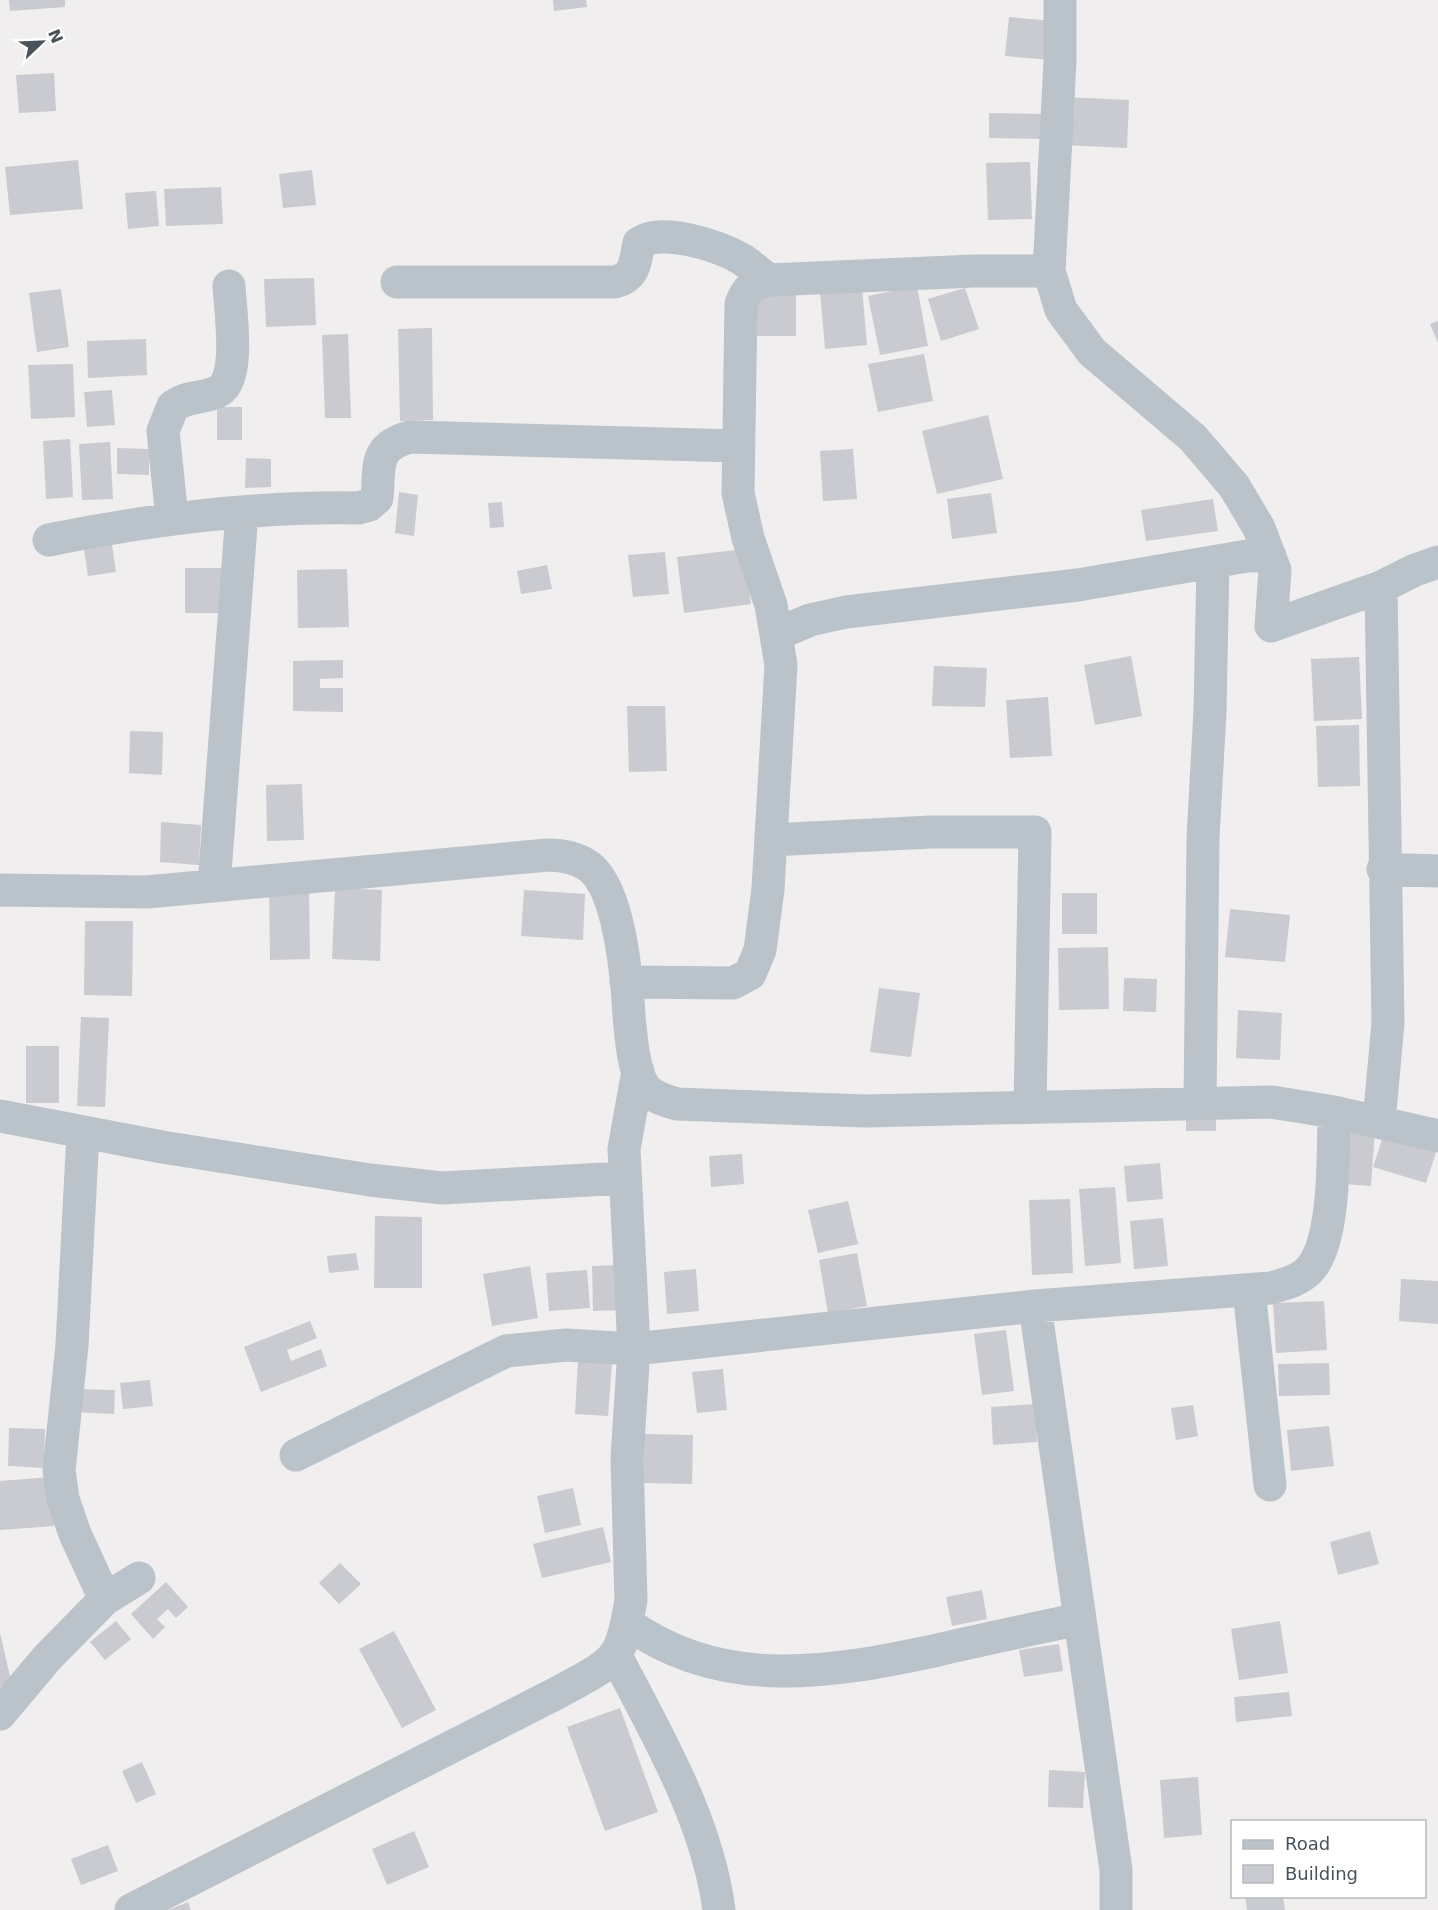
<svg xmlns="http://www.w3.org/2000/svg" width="1438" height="1910" font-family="'DejaVu Sans',sans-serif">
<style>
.building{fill:#c9cbd0}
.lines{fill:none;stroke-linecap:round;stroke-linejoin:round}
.street{stroke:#bac3c9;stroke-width:33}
</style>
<rect width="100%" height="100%" fill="#f0eeee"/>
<!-- building -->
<path class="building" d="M 9,0 L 65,0 L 65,7 L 10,11 Z
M 553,0 L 586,0 L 587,7 L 554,11 Z
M 1009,17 L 1053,21 L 1050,60 L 1005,56 Z
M 54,73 L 56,111 L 19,113 L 16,75 Z
M 1065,97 L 1129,100 L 1127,148 L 1063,145 Z
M 989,113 L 1044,114 L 1043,139 L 989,138 Z
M 78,160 L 83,209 L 10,215 L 5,167 Z
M 1030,162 L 1032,219 L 988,220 L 986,163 Z
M 312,170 L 316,205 L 283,208 L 279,174 Z
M 221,187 L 223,224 L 166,226 L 164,189 Z
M 156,191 L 159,226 L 128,229 L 125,193 Z
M 314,278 L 316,325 L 266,327 L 264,279 Z
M 917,286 L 928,346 L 880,355 L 868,296 Z
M 862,287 L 867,345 L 825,349 L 820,291 Z
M 965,288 L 979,329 L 941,341 L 928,299 Z
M 61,289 L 69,347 L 37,352 L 29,293 Z
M 757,293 L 796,293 L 796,336 L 757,336 Z
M 1438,321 L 1438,343 L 1430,324 Z
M 432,328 L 433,420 L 400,421 L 398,329 Z
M 348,334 L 351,418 L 325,418 L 322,335 Z
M 146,339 L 147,375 L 88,378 L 87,341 Z
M 924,354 L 933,401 L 878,412 L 868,364 Z
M 73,364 L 75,417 L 31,419 L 28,365 Z
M 112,390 L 115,425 L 87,427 L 84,392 Z
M 217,407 L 242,407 L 242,440 L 217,440 Z
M 988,415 L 1003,479 L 937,494 L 922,431 Z
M 70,439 L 73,497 L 46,499 L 43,441 Z
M 110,442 L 113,499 L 82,500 L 79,444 Z
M 117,448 L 149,449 L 149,475 L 117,474 Z
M 853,449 L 857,499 L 823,501 L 820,451 Z
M 246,458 L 271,459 L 271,487 L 245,488 Z
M 399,492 L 418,495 L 414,536 L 395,533 Z
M 991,493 L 997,533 L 952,539 L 947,499 Z
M 1213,499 L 1218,531 L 1146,541 L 1141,510 Z
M 502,502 L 504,527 L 490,528 L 488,503 Z
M 111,538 L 116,572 L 88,576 L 83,542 Z
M 744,549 L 751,604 L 684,613 L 677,557 Z
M 665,552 L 669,594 L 633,597 L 628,555 Z
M 547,565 L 552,589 L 521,594 L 517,571 Z
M 185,568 L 227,568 L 227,613 L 185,613 Z
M 347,569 L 349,627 L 298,628 L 297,570 Z
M 1131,656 L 1142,716 L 1095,725 L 1084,665 Z
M 1359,657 L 1362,719 L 1314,721 L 1311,659 Z
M 343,660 L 343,678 L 320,679 L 320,688 L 343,688 L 343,712 L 293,711 L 293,661 Z
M 934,666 L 987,668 L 985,707 L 932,706 Z
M 1048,697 L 1052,756 L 1010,758 L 1006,700 Z
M 627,706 L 665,706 L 667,771 L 629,772 Z
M 1359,725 L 1360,786 L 1318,787 L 1316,726 Z
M 130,731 L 163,732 L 162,775 L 129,773 Z
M 302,784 L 304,840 L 267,841 L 266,785 Z
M 161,822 L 201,825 L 199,865 L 160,862 Z
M 269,886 L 309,886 L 310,959 L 270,960 Z
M 335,888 L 382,890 L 380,961 L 332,959 Z
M 524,890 L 585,894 L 583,940 L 521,936 Z
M 1062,893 L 1097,893 L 1097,934 L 1062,934 Z
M 1230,909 L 1290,915 L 1285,962 L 1225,957 Z
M 85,921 L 133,921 L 132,996 L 84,995 Z
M 1108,947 L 1109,1009 L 1059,1010 L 1058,948 Z
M 1124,978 L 1157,979 L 1156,1012 L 1123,1011 Z
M 879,988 L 920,993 L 911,1057 L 870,1052 Z
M 1238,1010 L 1282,1013 L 1280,1060 L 1236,1058 Z
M 81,1017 L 109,1018 L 105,1107 L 77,1106 Z
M 26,1046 L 59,1046 L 59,1103 L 26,1103 Z
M 1186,1107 L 1216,1107 L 1216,1131 L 1186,1131 Z
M 1347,1128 L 1375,1130 L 1371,1186 L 1344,1184 Z
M 1385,1130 L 1438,1146 L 1426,1183 L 1373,1167 Z
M 742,1154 L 744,1184 L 711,1187 L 709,1156 Z
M 1160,1163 L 1163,1199 L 1127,1202 L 1124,1166 Z
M 1115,1187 L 1121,1263 L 1085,1266 L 1079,1189 Z
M 1070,1199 L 1073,1273 L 1032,1275 L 1029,1200 Z
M 848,1201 L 858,1244 L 818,1253 L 808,1210 Z
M 375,1216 L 422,1217 L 422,1288 L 374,1288 Z
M 1163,1218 L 1168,1266 L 1134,1269 L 1130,1221 Z
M 356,1253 L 359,1270 L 329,1273 L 327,1256 Z
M 857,1253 L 867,1306 L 828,1313 L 819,1260 Z
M 619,1265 L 620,1310 L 593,1311 L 592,1266 Z
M 530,1266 L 538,1318 L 492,1326 L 483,1274 Z
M 696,1269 L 699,1311 L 667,1314 L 664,1272 Z
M 587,1270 L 590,1308 L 549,1311 L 546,1273 Z
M 1401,1279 L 1438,1281 L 1438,1324 L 1399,1321 Z
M 1324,1301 L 1327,1350 L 1276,1353 L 1273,1303 Z
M 310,1321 L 317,1338 L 287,1350 L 291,1361 L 321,1349 L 327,1366 L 261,1392 L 244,1347 Z
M 1006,1330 L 1014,1391 L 982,1395 L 974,1334 Z
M 578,1361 L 612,1364 L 608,1416 L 575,1414 Z
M 1329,1363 L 1330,1395 L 1279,1396 L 1278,1364 Z
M 723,1369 L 727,1410 L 697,1413 L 692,1372 Z
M 150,1380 L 153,1406 L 123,1409 L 120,1383 Z
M 73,1389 L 115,1390 L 114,1414 L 72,1412 Z
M 1035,1404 L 1037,1442 L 993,1445 L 991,1407 Z
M 1193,1405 L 1198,1436 L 1176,1440 L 1171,1408 Z
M 1329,1426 L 1334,1466 L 1291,1471 L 1287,1430 Z
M 9,1428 L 45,1429 L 44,1468 L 8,1466 Z
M 644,1434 L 693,1435 L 692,1484 L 643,1483 Z
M 51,1477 L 54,1526 L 0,1530 L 0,1481 Z
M 573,1488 L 581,1525 L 545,1533 L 537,1496 Z
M 603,1527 L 611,1562 L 542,1578 L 533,1544 Z
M 1370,1531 L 1379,1564 L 1338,1575 L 1330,1542 Z
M 340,1563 L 361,1584 L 339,1604 L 319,1583 Z
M 166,1582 L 188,1607 L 176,1618 L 168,1609 L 157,1619 L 165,1627 L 153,1639 L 131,1614 Z
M 982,1590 L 987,1619 L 952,1626 L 946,1597 Z
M 116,1621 L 131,1639 L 105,1660 L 90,1642 Z
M 1280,1621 L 1288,1673 L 1239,1680 L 1231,1629 Z
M 394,1631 L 436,1710 L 402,1728 L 359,1649 Z
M 0,1633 L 12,1685 L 0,1687 Z
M 1059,1644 L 1063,1671 L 1024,1677 L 1019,1650 Z
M 1289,1692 L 1292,1716 L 1236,1722 L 1234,1697 Z
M 620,1708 L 658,1812 L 605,1831 L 567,1727 Z
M 142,1762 L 156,1794 L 136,1803 L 122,1771 Z
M 1049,1770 L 1085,1772 L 1083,1808 L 1048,1807 Z
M 1198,1777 L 1202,1835 L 1164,1838 L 1160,1780 Z
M 414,1831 L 429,1867 L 387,1885 L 372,1849 Z
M 108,1845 L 118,1871 L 81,1885 L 71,1859 Z
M 1245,1896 L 1283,1896 L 1285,1910 L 1247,1910 Z
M 188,1902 L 191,1910 L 168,1910 Z"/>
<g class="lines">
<!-- street -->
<path class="street" d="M 1060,0 L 1060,61 L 1049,271 L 1061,310 L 1092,352 L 1193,438 L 1234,486 L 1259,528 L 1275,570 L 1271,626 L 1381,587 L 1415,570 L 1438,562
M 397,282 L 615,282 C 636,277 635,261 639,243 C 662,227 720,246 743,260 C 752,266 760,274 769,280
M 172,518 L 163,431 L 173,406 C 190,395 201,399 217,392 C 242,382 230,309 229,286
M 49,540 C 152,519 253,506 358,508 L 369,505 L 377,498 C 380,466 373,447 410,437 L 739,446
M 777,634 L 810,620 L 846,612 L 1078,585 L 1247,556 L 1270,556
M 771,840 L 931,832 L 1035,832 L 1030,1107
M 1383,869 L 1438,871
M 214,886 L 242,512
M 0,890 L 147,892 L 548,855 C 562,855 574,857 587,865 C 620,886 627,979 629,1016 C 631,1035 633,1077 648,1091 C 656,1098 666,1101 677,1104 L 865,1111 L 1272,1102 L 1334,1112
M 626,982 L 733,983 L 750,974 L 760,950 L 768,889 L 781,665 L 771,605 L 748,538 L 738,493 L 741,304 C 747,288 752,284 769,280 L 974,271 L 1049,271
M 1200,1103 L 1203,838 L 1210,711 L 1213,562
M 0,1116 L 162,1147 L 370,1180 L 442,1188 L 624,1178
M 1379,1122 L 1388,1023 L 1381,587
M 83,1133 L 72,1345 L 59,1470 L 63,1499 L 75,1534 L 105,1599
M 1249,1290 L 1270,1485
M 1035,1306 L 1116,1870 L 1116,1910
M 296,1455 L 506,1351 L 566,1345 L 634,1349 L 624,1149 L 638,1071
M 627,1623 C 722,1692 831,1673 938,1650 C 985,1639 1033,1629 1080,1619
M 615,1654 C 657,1735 707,1819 719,1910
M 0,1714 L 47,1658 L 105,1599 L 139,1578
M 131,1910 L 555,1694 C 574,1683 601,1672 615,1655 C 625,1641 628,1617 631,1600 L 627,1458 L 634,1349 L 1035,1306 L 1271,1288 C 1285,1284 1301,1280 1311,1268 C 1336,1238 1333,1151 1334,1112 L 1438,1136"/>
</g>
<!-- legend -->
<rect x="1231" y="1820" width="195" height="78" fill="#ffffff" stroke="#b6babd" stroke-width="1.5"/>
<rect x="1243" y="1840" width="30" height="9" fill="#bac3c9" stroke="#b6babd" stroke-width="1.5"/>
<text x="1285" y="1850" font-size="18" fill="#485259">Road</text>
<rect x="1243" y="1865" width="30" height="18" fill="#c9cbd0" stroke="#b6babd" stroke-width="1.5"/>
<text x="1285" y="1880" font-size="18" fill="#485259">Building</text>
<!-- north arrow -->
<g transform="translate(42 42) rotate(67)" stroke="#ffffff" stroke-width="4.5" paint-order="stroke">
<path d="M0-4.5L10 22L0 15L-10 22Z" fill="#485259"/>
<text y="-9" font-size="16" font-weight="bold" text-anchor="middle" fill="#485259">N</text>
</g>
</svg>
